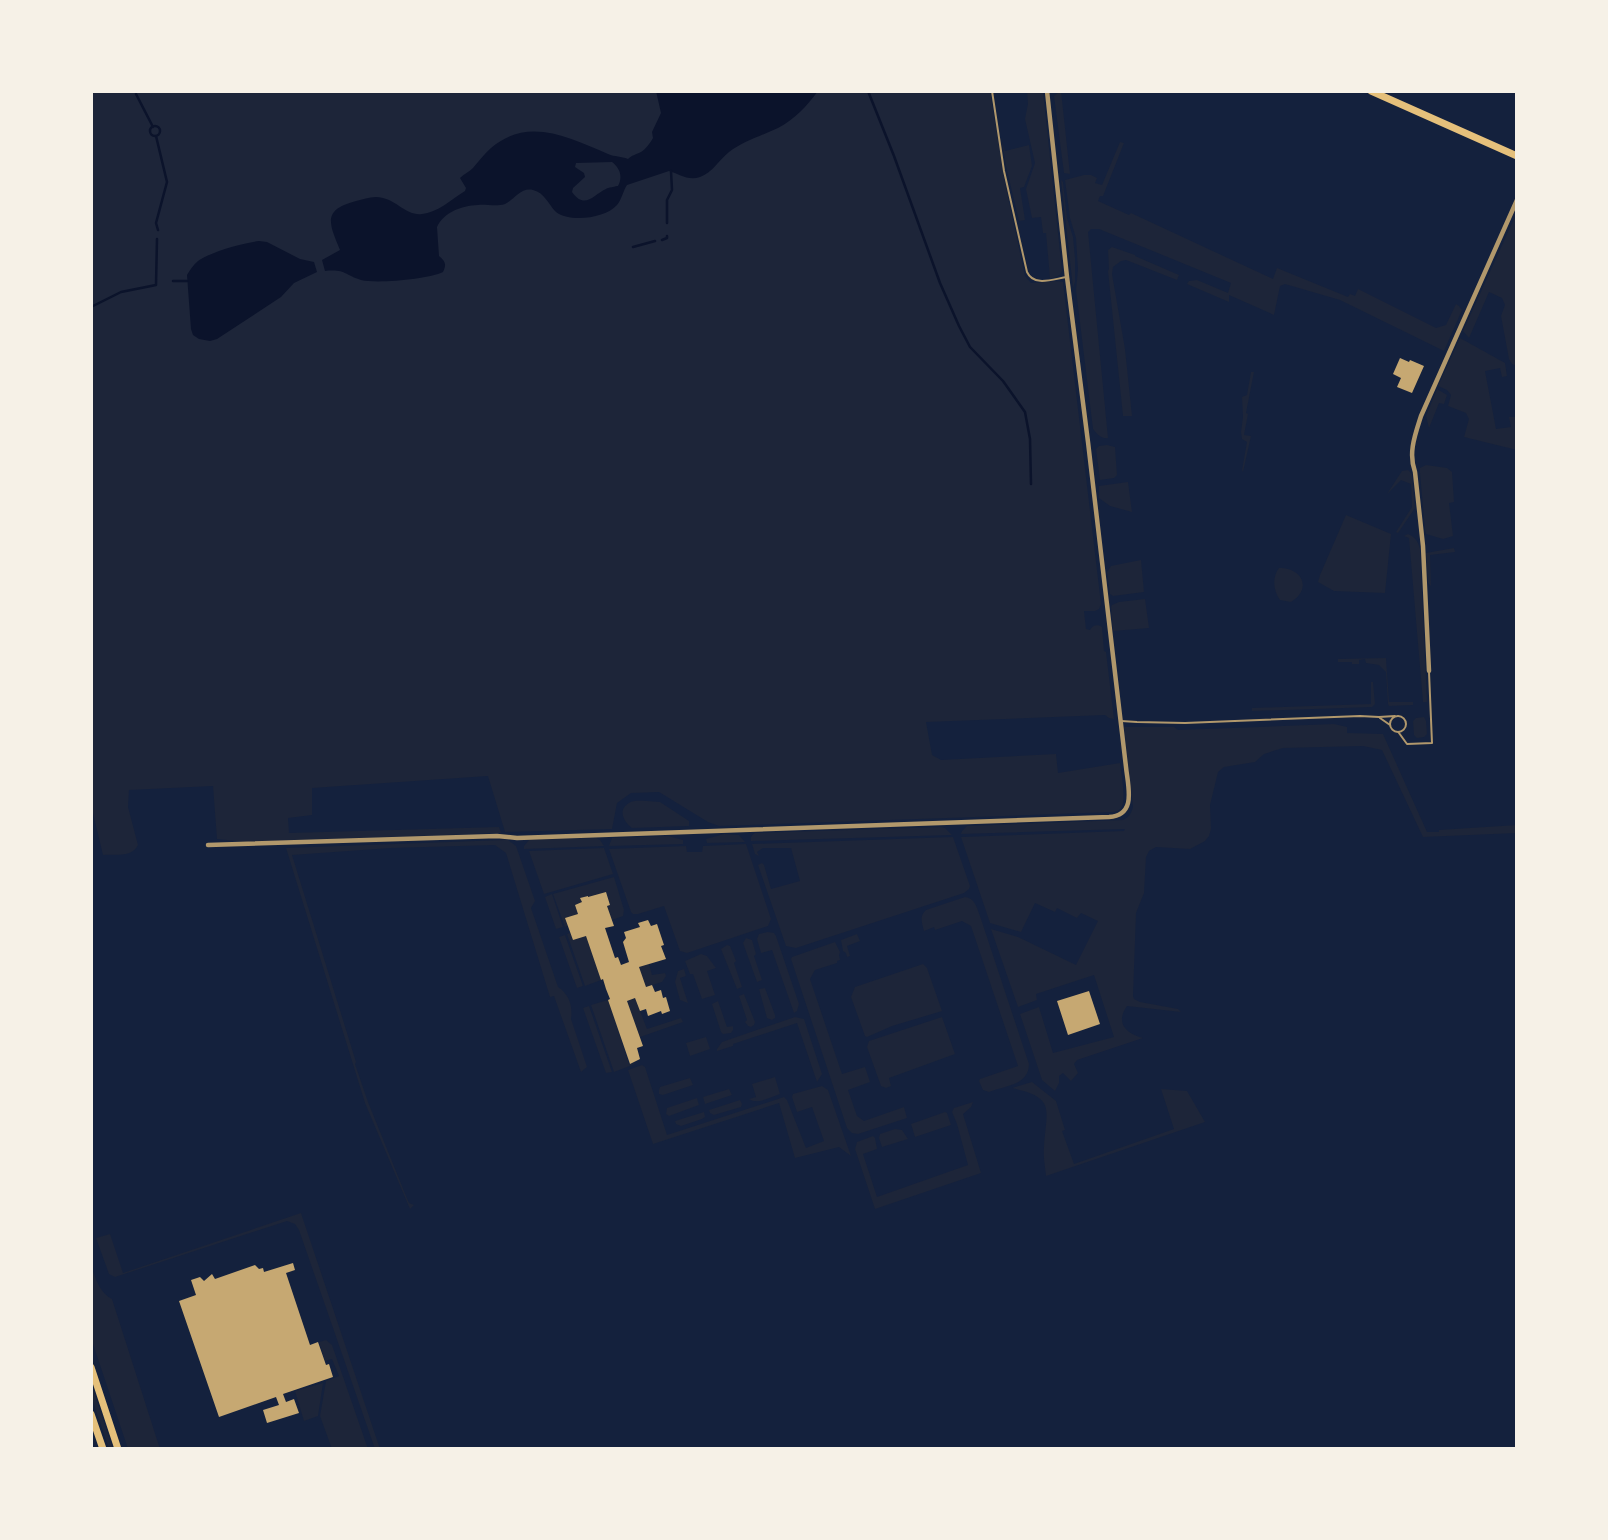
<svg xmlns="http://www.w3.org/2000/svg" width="1608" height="1540" font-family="Overpass,sans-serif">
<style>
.green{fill:#1d2539}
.water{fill:#0b132b;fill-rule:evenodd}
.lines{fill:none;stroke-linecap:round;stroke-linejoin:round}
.stream{stroke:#0b132b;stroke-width:2.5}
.building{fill:#c6a872}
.service{stroke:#b1986c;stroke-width:2}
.minor{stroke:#b1986c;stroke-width:4.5}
.primary{stroke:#e5c07b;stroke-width:7}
</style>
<rect width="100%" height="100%" fill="#14213d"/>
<!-- green -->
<path class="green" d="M 91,91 L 990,91 L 1005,183 L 1025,276 L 1031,283 C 1041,283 1057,280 1063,282 L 1101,604 L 1099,609 L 1095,611 L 1084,611 L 1086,629 L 1090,630 C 1092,625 1098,624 1102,627 L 1104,651 L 1106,652 L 1114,719 L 1109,718 L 1105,715 L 926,722 L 932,755 L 941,760 L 1056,754 L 1058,773 L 1120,763 C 1121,772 1126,798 1122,806 C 1120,811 1117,811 1113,812 L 719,826 L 708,822 L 659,792 L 631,793 L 617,803 L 612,829 L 505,832 L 488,776 L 312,788 L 312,815 L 288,818 L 289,833 L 499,827 L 501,833 L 245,842 L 217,839 L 213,786 L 129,790 L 128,807 L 138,845 C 132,858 116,854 103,855 L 91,805 Z
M 1027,91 L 1043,91 L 1062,271 C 1060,276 1055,278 1050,278 L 1046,233 L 1043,233 L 1041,217 L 1032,218 L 1026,189 L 1035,163 L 1025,119 L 1028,104 Z
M 1060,91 L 1061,91 L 1070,174 L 1064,173 L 1054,96 Z
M 1002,142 L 1005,151 L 1029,145 L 1032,166 L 1024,187 L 1020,188 L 1025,220 L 1019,221 L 1006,166 Z
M 1120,142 L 1124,143 L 1103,196 L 1100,196 L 1098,201 L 1129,215 L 1131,213 L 1273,279 L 1277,268 L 1348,297 L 1350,294 L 1355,296 L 1358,289 L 1436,328 L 1446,325 L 1456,304 L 1459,306 L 1462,310 L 1444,351 L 1340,300 L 1285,284 L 1280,286 L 1274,315 L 1229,295 L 1229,302 L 1187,284 L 1189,281 L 1197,280 L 1228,293 L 1231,283 L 1099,229 L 1091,229 L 1088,232 L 1108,438 C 1101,439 1097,434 1093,429 L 1076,290 L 1078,270 L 1076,238 L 1070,218 L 1065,180 L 1084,175 L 1091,175 L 1097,178 L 1095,183 L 1102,185 Z
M 1061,180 L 1063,182 L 1067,218 L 1073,237 L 1075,258 L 1075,282 L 1073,288 Z
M 1517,217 L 1517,303 L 1515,304 L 1517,312 L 1517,366 L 1512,364 L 1509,359 L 1501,316 L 1505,305 L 1502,298 L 1489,292 L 1469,338 L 1463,331 L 1514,219 Z
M 1112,247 L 1135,255 L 1135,256 L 1179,275 L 1177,280 L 1126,260 L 1121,261 L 1113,267 L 1112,274 L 1125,349 L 1132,416 L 1123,416 L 1108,271 L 1109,269 L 1108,250 Z
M 1460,338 L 1505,363 L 1507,376 L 1502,377 L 1500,368 L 1485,371 L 1496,429 L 1511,427 L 1509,417 L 1515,417 L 1517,426 L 1517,450 L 1464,437 L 1469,419 L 1466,413 L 1448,406 L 1451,395 L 1447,390 L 1438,386 Z
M 1251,372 L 1254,372 L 1246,413 L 1248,414 L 1244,435 L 1251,436 L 1243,472 L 1242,470 L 1247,442 L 1242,439 L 1241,432 L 1243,417 L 1242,397 L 1247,395 Z
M 1437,389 L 1447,395 L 1444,404 L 1439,403 L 1429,428 L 1426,416 Z
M 1107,445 L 1115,447 L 1117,475 L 1114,478 L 1100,480 L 1096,449 L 1099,446 Z
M 1426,465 L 1447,468 L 1452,472 L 1454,502 L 1449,503 L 1453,536 L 1443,539 L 1426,534 L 1425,530 L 1420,473 L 1420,468 Z
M 1408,470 L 1412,474 L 1415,508 L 1398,533 L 1396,532 L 1412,507 L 1411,484 L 1401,480 L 1387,494 L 1402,471 Z
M 1128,482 L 1132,512 L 1110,506 L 1099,498 L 1099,486 Z
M 1346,515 L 1391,534 L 1385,593 L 1334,591 L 1318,582 L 1320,575 Z
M 1408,534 C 1415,537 1418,541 1420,549 L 1427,702 L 1423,702 L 1409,538 L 1404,536 Z
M 1454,548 L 1455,552 L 1430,555 L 1431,586 L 1428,583 L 1426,553 Z
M 1141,560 L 1144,592 L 1113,596 L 1110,594 L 1107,572 L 1111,566 Z
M 1279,568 C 1303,568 1312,589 1291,602 L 1280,600 C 1273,591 1272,577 1279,568 Z
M 1145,599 L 1149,628 L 1113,631 L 1111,607 L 1112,605 L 1119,602 Z
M 1386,658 L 1389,702 L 1413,702 L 1413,705 L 1389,706 L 1388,704 L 1386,672 L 1379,665 L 1366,663 L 1365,659 L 1359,660 L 1359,664 L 1352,664 L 1352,662 L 1338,662 L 1338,659 Z
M 1371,682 L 1373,682 L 1375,704 L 1372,707 L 1252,711 L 1252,708 L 1371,704 Z
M 1424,717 L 1426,721 L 1427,734 L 1424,737 L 1417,738 L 1414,735 L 1413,721 L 1416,718 Z
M 1334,724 L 1347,727 L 1347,733 L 1383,734 L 1427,832 L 1439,832 L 1439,830 L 1517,825 L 1517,833 L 1423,837 L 1382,750 L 1363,746 L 1283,748 L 1264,754 L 1255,762 L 1224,767 L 1218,772 L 1210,805 L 1211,829 L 1209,836 L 1205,841 L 1190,849 L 1156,847 L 1149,851 L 1146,857 L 1144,893 L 1136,913 L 1133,996 L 1134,999 L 1140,1002 L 1178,1009 L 1181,1012 L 1127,1006 C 1115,1023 1126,1034 1143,1038 L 1077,1060 L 1074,1064 L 1078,1073 L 1071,1081 L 1063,1073 L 1059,1076 L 1059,1083 L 1055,1091 L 1042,1080 L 1020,1014 L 1039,1007 L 1053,1053 L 1114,1037 L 1094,975 L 1036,994 L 1037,1000 L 1018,1007 L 991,929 L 1018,937 L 1076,965 L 1098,921 L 1081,913 L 1077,918 L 1057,908 L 1055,912 L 1035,903 L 1021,932 L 990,923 L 961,837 L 1124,831 L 1125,829 L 961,834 L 962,831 L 967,826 L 1123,820 C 1129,817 1131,814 1133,807 L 1124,727 L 1174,727 L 1178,730 Z
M 647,801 L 660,802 L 689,821 L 689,826 L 632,828 C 624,822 617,810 629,803 C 633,800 641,801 647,801 Z
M 941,827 L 945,828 L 952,835 L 751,841 C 750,837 752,835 755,833 Z
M 724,834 L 739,835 L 745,842 L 707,843 L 706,839 Z
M 668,836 L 683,840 L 683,844 L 609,846 L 612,838 Z
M 953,837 L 970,886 L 969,889 L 964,893 L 796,948 L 786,946 L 758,865 L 762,863 L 764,865 L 771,889 L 800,881 L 791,848 L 763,848 L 757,852 L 759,856 L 755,854 L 752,844 Z
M 596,838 L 600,840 L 604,846 L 524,849 L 524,846 L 529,840 Z
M 503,840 L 508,840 L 516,846 L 535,901 L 531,908 L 558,987 C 569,994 573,1006 571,1019 L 587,1067 L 581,1072 L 554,996 L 550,997 L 506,853 L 495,845 L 391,848 L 292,855 L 356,1062 L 355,1064 L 368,1102 L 406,1196 L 409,1203 L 414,1205 L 410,1209 L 365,1103 L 286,848 Z
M 746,844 L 771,919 L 768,926 L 687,953 L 680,951 L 664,906 L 638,914 L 633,914 L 631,912 L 609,849 L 686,846 L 687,852 L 702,852 L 703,846 Z
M 604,848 L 613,874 L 544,894 L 529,851 Z
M 614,877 L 624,910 L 623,916 L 612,920 L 607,906 L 610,905 L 606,892 L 588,897 L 587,896 L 581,898 L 582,902 L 575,905 L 578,914 L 566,918 L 568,926 L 565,927 L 553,894 Z
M 552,894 L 563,927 L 556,929 L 545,897 Z
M 965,897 C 975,898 977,908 980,916 L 1029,1064 C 1029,1085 1005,1086 989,1092 L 983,1090 L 979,1081 L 980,1079 L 1018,1066 L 971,926 L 962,921 L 935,930 L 934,927 L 924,931 C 922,923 919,916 926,910 Z
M 768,932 L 774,933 L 776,936 L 799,1004 L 797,1011 L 794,1013 L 772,950 L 761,953 L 757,939 L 759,934 Z
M 570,933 L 586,936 L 601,980 L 585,986 L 567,934 Z
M 857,934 L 860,941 L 847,946 L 850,956 L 847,957 L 846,953 L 843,951 L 841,940 Z
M 565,935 L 583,986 L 577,988 L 559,937 Z
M 746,938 L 752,940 L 756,954 L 754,956 L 762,980 L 757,982 L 743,943 Z
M 835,942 L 840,952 L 839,955 L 840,960 L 837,961 L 837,963 L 815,970 L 810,979 L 842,1074 L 865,1067 L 870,1082 L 848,1090 L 857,1116 L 864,1121 L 904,1107 L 907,1118 L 858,1134 L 852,1133 L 847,1128 L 791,959 L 792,957 Z
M 727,945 L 730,946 L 736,961 L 734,963 L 742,987 L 737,989 L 721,949 Z
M 701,954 L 707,956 L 716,968 L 707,971 L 715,995 L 702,999 L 693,974 L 690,974 L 685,961 Z
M 649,964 L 652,975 L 665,973 L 666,976 L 662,982 L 646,987 L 639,967 Z
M 923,964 L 927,968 L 942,1011 L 892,1026 L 867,1037 L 865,1036 L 851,997 L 855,987 Z
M 684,969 L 686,976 L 680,978 L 688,1003 L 680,1000 L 675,982 L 678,971 Z
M 765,988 L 775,1015 L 775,1018 L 772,1020 L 767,1018 L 759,989 Z
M 744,994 L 755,1022 L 754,1025 L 751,1027 L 748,1026 L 745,1022 L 747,1020 L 739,996 Z
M 635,998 L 647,1029 L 681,1018 L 683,1022 L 640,1037 L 627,1001 Z
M 608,1000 L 629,1064 L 635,1063 L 635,1064 L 614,1072 L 591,1005 Z
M 718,1001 L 727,1027 L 733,1026 L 733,1030 L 731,1033 L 723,1034 L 721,1032 L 712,1004 Z
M 589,1006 L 612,1072 L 606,1073 L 583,1008 Z
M 795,1017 L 804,1019 L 822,1074 L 817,1082 L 797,1023 L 733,1044 L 733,1046 L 717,1051 L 717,1049 L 722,1042 Z
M 942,1017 L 955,1054 L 889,1078 L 891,1086 L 886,1088 L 881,1086 L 867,1047 L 869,1041 Z
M 706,1037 L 710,1049 L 690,1056 L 686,1043 Z
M 642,1065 L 645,1067 L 667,1135 L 784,1097 L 787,1100 L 806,1148 L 824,1141 L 812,1107 L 797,1112 L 792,1097 L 793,1094 L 822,1086 L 828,1090 L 851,1156 L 839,1147 L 795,1158 L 779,1103 L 653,1144 L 628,1070 Z
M 775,1077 L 780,1094 C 771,1097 757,1105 749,1099 L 756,1097 L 752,1084 Z
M 690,1078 L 693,1085 L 663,1095 L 659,1094 L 659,1090 L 660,1087 Z
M 1032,1082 L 1056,1101 L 1065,1130 L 1062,1131 L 1074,1164 L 1174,1129 L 1161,1089 L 1187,1091 L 1205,1122 L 1046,1176 C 1045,1166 1043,1156 1044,1147 C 1046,1109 1057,1098 1012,1088 Z
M 729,1089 L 732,1095 L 705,1104 L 703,1097 Z
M 697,1098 L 699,1105 L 669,1116 L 666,1114 L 667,1108 Z
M 740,1100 L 742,1104 L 741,1107 L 714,1115 L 710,1113 L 709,1110 Z
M 973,1102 L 971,1107 L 963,1114 L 981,1173 L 875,1209 L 855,1149 L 857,1142 L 873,1136 L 875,1138 L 877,1149 L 863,1154 L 877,1197 L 968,1165 L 957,1124 L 952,1112 L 954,1108 Z
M 704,1112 L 705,1117 L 702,1119 L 681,1126 L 676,1124 L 675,1121 Z
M 945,1112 L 947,1113 L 951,1125 L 915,1137 L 911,1124 Z
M 895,1129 L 902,1130 L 908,1139 L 882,1147 L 879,1138 L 880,1134 Z
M 301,1213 L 380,1449 L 375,1449 L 299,1230 L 295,1224 L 287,1221 L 115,1277 L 109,1274 L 96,1238 L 110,1234 L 123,1273 Z
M 91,1266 C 96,1279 99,1292 112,1299 L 160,1449 L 128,1449 L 91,1338 Z
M 326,1340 L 332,1345 L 368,1449 L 332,1449 L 320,1416 L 326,1381 L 339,1376 L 332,1359 L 325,1361 L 319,1342 Z
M 91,1383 L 113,1449 L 109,1449 L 91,1396 Z
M 323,1383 L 318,1416 L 304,1421 L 295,1391 Z"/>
<!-- water -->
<path class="water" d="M 656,91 L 818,91 C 807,106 795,119 778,128 C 761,136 744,141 729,152 C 719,160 712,173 700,177 C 688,181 679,174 669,171 L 627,185 C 623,191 622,199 617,205 C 606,218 570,223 556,212 C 548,204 545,193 533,190 C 521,187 515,199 505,204 C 496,207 486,204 478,205 C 461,206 444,212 437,227 L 439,256 C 445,261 447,264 443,272 C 429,279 377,284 361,280 C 344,275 346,269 325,271 L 322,260 L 340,250 C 329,223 322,210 356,201 C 365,199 373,195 383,198 C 397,201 407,216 422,214 C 437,213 452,199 465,191 L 466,188 L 460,178 C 464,174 469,172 473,168 C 479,161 484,154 491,148 C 528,116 570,138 608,154 C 615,157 621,156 628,159 C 632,155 635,155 641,152 C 646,149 650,143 653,138 L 652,132 L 661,113 ZM 612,162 C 620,168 623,177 618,186 C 617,186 607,188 606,189 C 593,195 585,210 572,192 L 573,188 L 585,177 L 584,173 L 575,167 L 576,163 Z
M 259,241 L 267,242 L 300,259 L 314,262 L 317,272 L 294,283 L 281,297 L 217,339 L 210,341 L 199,339 L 193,335 L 191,329 L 187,275 C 190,270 193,265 198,261 C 210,252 243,243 259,241 Z"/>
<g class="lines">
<!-- stream -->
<path class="stream" d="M 868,91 L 894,156 L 940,283 L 959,326 L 970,347 L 1003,381 L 1025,412 L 1030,439 L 1031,484
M 136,94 L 153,127
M150 131a5 5 0 1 1 10 0a5 5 0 1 1-10 0Z
M 156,136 L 167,182 L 156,223 L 158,230
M 667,223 L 667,200 L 672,190 L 671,171
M 662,240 L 667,238 L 667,236
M 633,247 L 655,241
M 173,281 L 187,281
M 91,307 L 121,292 L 156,285 L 157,239"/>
</g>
<!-- building -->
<path class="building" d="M 1400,358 L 1409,362 L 1410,360 L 1424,366 L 1412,393 L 1397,387 L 1401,378 L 1393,374 Z
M 606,892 L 610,905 L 607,906 L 614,926 L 605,928 L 615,958 L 618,957 L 621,965 L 629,962 L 623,942 L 626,938 L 624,932 L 640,927 L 638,923 L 648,920 L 651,926 L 657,924 L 664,945 L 661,946 L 666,959 L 639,967 L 646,987 L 652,985 L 655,992 L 661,990 L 663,998 L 666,997 L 670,1011 L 662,1014 L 661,1011 L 648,1016 L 646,1009 L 640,1011 L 635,998 L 627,1001 L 643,1046 L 637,1048 L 640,1059 L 630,1064 L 608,1000 L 610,999 L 606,989 L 603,979 L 601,980 L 586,936 L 573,940 L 565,918 L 578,914 L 575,905 L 582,902 L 580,898 L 588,896 L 588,897 Z
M 1089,991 L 1100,1024 L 1068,1035 L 1057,1001 Z
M 293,1263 L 295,1270 L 286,1273 L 310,1345 L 318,1342 L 326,1365 L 329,1364 L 333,1377 L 283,1394 L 286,1402 L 294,1399 L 299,1413 L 267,1423 L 263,1410 L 279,1405 L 276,1397 L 219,1417 L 179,1301 L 196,1295 L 191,1280 L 200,1277 L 204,1281 L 212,1274 L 215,1279 L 255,1265 L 259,1269 L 263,1268 L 264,1272 Z"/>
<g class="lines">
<!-- service -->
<path class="service" d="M 992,91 L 1004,171 L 1027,272 C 1034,287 1053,279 1067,277
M1390 724a8 8 0 1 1 16 0a8 8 0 1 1-16 0Z
M 1380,718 L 1390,725
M 1121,721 L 1137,722 L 1185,723 L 1360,716 L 1379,717 L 1395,716
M 1399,733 L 1407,744 L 1432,743 L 1429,672"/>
<!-- minor -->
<path class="minor" d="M 1429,671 L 1423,546 L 1415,472 C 1408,453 1415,435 1421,416 L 1517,200
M 208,845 L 497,836 L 517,838 L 1109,817 C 1137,815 1128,787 1126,767 L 1088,442 L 1067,277 L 1047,91"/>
<!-- primary -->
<path class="primary" d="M 1371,91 L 1517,156
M 91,1367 L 118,1449
M 91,1414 L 103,1449"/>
</g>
<!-- border -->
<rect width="1608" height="1540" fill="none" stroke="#f6f1e7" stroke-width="186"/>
</svg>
